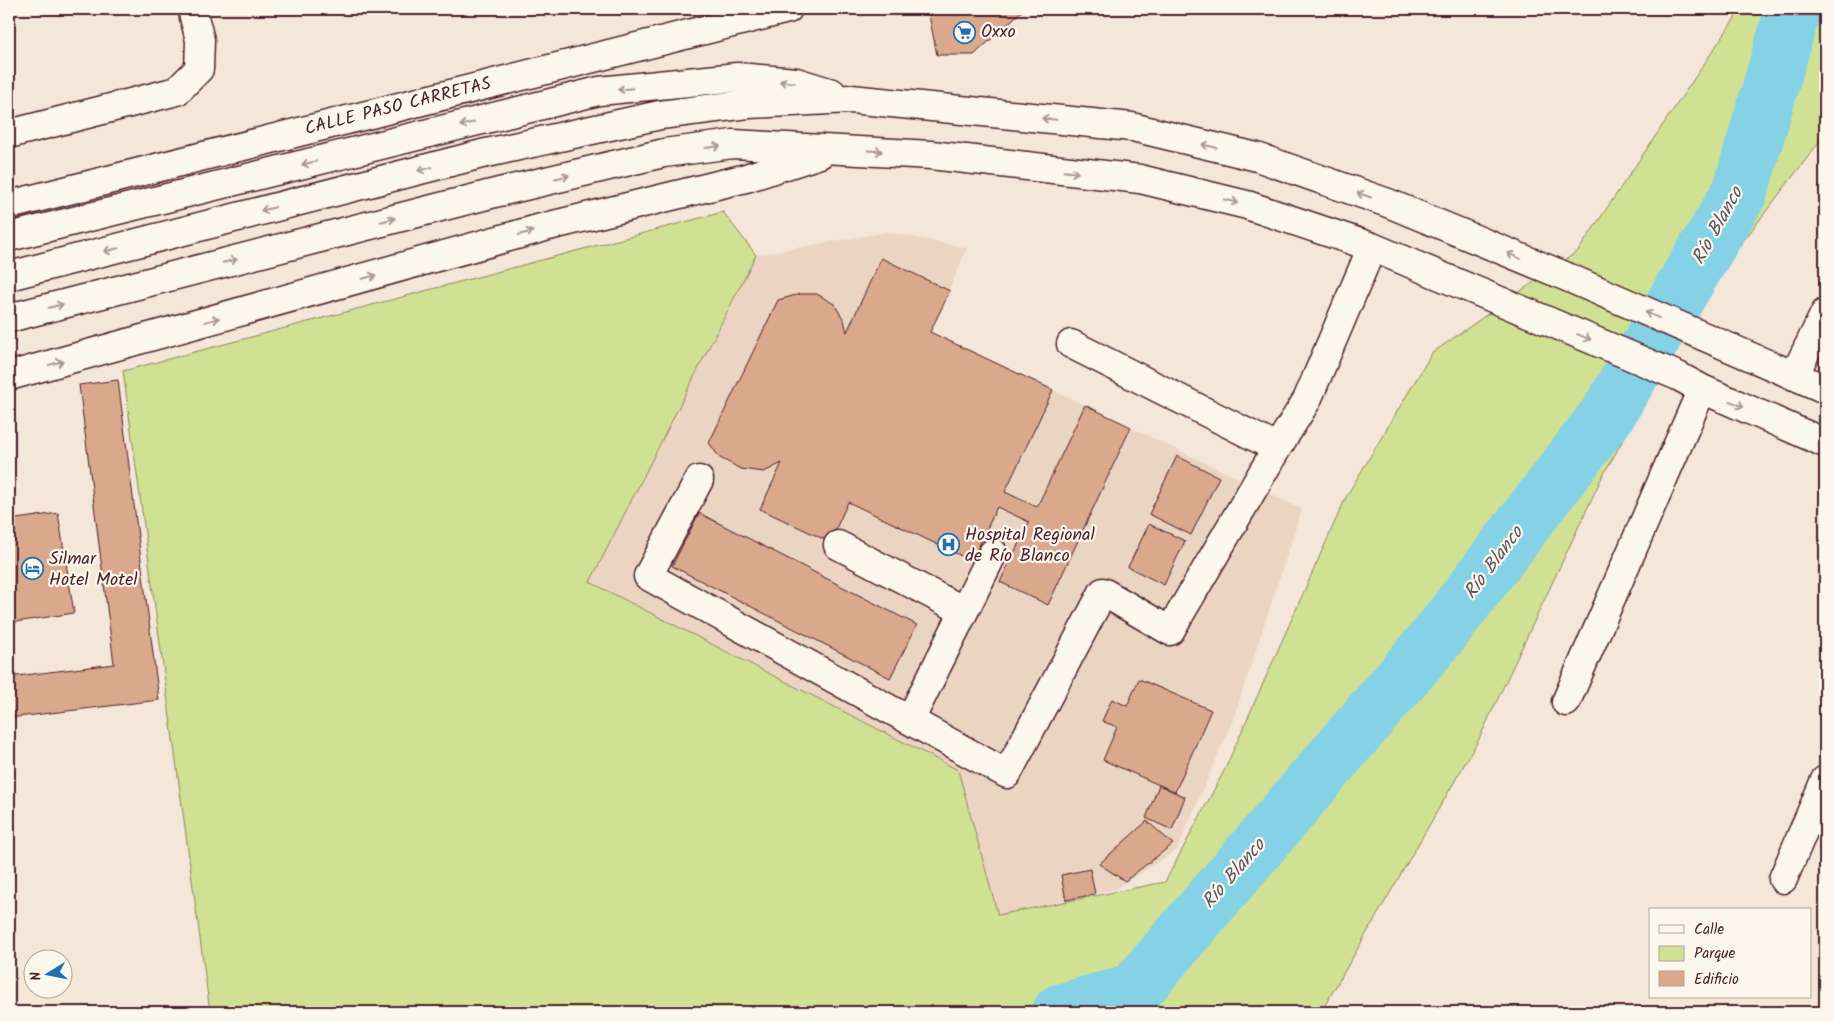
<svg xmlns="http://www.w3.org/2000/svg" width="1834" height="1021" font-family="Kalam,sans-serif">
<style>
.built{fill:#ecd4c2}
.green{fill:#d1e194;stroke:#8e8060}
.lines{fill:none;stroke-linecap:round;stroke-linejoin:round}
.river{stroke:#85d1e5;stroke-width:56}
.building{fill:#daa88d;stroke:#4a1f2b}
.minor-casing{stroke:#4a1f2b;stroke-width:31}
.minor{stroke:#fbf7ec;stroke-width:28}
.oneway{stroke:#ab9695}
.labels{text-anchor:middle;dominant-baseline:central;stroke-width:4.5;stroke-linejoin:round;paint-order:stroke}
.poi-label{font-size:18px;fill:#4a1f2b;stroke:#fbf7ec;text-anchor:start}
.street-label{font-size:18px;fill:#4a1f2b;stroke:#fbf7ec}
.water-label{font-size:19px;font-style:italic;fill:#5c5463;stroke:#fbf7ec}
</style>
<rect width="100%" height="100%" fill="#f4e7d9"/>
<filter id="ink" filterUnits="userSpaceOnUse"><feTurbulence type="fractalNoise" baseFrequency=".02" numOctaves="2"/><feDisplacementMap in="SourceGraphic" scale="10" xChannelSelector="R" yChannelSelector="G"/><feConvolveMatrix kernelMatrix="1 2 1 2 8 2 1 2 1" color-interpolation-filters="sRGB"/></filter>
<g filter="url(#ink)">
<!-- built -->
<path class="built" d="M 887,232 L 967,248 L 931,332 L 1302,509 L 1234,717 L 1177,850 L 1116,889 L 998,915 L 958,770 L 590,582 L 756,255 Z"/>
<!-- green -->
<path class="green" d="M 1741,9 L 1825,9 L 1825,130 L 1820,141 L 1715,278 L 1602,477 L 1478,741 L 1321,1012 L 210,1012 L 123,371 L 723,212 L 756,255 L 590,582 L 958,770 L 998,915 L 1165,882 L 1225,769 L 1346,497 L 1432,353 L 1578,251 Z"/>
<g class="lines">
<!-- river -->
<path class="river" d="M 1060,1012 L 1134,991 L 1439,635 L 1607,415 L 1740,192 L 1793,9"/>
</g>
<!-- building -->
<path class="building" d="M 932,9 L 1024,9 L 974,55 L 937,55 L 928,10 Z
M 881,258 L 950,291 L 930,332 L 1053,390 L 1005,492 L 1037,507 L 1085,405 L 1131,427 L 1048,605 L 1000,582 L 1029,522 L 997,507 L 972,561 L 848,502 L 830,542 L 760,509 L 782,463 L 764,472 L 741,469 L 720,458 L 709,443 L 778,300 L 800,294 L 817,294 L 834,304 L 844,320 L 847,332 Z
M 118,380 L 159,700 L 9,718 L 9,677 L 114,664 L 79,385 Z
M 1177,456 L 1219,477 L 1191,535 L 1149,514 Z
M 58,513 L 74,613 L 9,623 L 9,520 Z
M 699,513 L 917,625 L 890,678 L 672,566 Z
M 1149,524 L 1185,541 L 1164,585 L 1128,567 Z
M 1139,679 L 1211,710 L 1175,792 L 1103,760 L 1117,727 L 1102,721 L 1112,699 L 1127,706 Z
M 1159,785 L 1185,797 L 1172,830 L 1146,818 Z
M 1147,821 L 1173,844 L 1125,881 L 1099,864 Z
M 1090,869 L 1095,894 L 1066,900 L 1061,875 Z"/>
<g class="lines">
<defs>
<path id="minor" d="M 9,134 L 177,91 L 199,69 L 200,40 L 192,9
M 9,205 L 788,9
M 9,237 L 599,91 L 737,77 L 796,82 L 832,93
M 9,276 L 482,154 L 660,115 L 748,104 L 851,99 L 1132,127 L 1257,157 L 1388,203 L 1560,274 L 1825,389
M 9,318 L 495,193 L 664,153 L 733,144 L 931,155 L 1140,179 L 1247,205 L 1372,247 L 1678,376 L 1702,389 L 1825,443
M 1071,344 L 1277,448
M 9,376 L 545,227 L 746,178 L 820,154
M 1794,376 L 1825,313
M 699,480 L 648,576 L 1007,774 L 1103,592 L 1170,631 L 1277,448 L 1307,400 L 1372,247
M 838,545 L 964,611
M 1566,702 L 1702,389
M 910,720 L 993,553
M 1783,879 L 1825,780"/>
</defs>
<!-- minor casing -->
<use href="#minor" class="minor-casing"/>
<!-- minor -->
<use href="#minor" class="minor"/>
</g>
<!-- one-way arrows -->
<defs><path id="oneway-shaft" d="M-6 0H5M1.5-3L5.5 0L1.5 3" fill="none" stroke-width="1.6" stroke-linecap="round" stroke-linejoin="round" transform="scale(1.25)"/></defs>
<g class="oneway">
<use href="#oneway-shaft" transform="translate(787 82) rotate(-175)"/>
<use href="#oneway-shaft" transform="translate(625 89) rotate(174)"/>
<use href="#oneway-shaft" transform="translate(1049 119) rotate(-174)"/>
<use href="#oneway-shaft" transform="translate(467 124) rotate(166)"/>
<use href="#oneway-shaft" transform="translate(1209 146) rotate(-167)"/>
<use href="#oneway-shaft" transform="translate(713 147) rotate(-8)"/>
<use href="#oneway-shaft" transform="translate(875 151) rotate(3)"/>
<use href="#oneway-shaft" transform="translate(309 163) rotate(166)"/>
<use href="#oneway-shaft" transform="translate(425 169) rotate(166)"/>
<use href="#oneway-shaft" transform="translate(1071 172) rotate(6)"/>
<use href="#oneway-shaft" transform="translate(562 177) rotate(-13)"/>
<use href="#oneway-shaft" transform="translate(1364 195) rotate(-161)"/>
<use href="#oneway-shaft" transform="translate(1231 201) rotate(14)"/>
<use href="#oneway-shaft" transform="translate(268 209) rotate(166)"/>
<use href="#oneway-shaft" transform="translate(388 220) rotate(-14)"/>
<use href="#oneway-shaft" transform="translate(526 233) rotate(-16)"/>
<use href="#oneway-shaft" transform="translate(111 250) rotate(166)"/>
<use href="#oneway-shaft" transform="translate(1514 256) rotate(-157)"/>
<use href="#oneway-shaft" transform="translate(230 261) rotate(-14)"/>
<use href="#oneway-shaft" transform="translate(369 277) rotate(-15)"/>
<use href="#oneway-shaft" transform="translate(56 306) rotate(-14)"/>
<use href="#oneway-shaft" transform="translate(1652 315) rotate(-156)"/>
<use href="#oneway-shaft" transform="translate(212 320) rotate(-15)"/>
<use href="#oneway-shaft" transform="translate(1584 337) rotate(22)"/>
<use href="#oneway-shaft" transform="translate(56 363) rotate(-15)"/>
<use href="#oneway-shaft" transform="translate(1737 404) rotate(24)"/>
</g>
</g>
<!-- icons -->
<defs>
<symbol id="supermarket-ring" viewBox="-11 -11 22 22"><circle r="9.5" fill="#fbf7ec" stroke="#1f6fb2" stroke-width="1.5"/><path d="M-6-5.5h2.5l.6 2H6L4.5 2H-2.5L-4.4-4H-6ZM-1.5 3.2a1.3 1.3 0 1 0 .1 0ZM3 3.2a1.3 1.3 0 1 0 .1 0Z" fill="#1f6fb2"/></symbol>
<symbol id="hospital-ring" viewBox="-11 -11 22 22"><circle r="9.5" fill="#fbf7ec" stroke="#1f6fb2" stroke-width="1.5"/><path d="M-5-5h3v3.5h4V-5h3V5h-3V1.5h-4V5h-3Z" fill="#1f6fb2"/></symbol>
<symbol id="hotel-ring" viewBox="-11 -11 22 22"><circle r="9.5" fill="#fbf7ec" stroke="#1f6fb2" stroke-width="1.5"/><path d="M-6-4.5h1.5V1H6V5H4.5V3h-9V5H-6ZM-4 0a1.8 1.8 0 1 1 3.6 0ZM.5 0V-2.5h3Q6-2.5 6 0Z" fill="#1f6fb2"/></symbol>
</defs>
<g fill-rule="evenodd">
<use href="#supermarket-ring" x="952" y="20" width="25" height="25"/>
<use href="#hospital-ring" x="936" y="532" width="25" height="25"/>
<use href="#hotel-ring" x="20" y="556" width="25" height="25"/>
</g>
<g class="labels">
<!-- poi labels -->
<g class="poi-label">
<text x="981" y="32">Oxxo</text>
<text x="965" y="535">Hospital Regional<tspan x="965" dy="21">de Río Blanco</tspan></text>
<text x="49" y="559">Silmar<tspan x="49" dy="21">Hotel Motel</tspan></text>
</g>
<!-- street labels -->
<g class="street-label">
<text transform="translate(398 107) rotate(-14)">CALLE PASO CARRETAS</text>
</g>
<!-- water labels -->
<g class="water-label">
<text transform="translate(1718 226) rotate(-61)">Río Blanco</text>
<text transform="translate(1494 563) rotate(-53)">Río Blanco</text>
<text transform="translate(1234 874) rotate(-49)">Río Blanco</text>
</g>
</g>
<!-- margin -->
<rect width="1834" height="1021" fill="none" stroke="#fbf7ec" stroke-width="30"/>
<rect x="15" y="15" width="1804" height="991" fill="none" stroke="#4a1f2b" stroke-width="2" filter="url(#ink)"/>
<!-- legend -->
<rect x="1649" y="908" width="162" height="90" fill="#fbf7ec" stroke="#b4a19f"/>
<rect x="1659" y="925" width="25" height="8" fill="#fbf7ec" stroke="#b4a19f"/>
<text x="1694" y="934" font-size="15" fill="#4a1f2b">Calle</text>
<rect x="1659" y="946" width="25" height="15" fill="#d1e194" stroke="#b4a19f"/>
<text x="1694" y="958" font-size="15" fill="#4a1f2b">Parque</text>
<rect x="1659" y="971" width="25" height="15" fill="#daa88d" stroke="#b4a19f"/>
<text x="1694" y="984" font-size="15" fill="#4a1f2b">Edificio</text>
<!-- north arrow -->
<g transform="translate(48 974) rotate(260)"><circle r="24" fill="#fbf7ec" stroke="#b4a19f"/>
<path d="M0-4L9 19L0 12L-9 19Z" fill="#1f6fb2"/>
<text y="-8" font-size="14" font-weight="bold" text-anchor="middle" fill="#4a1f2b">N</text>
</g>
</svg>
